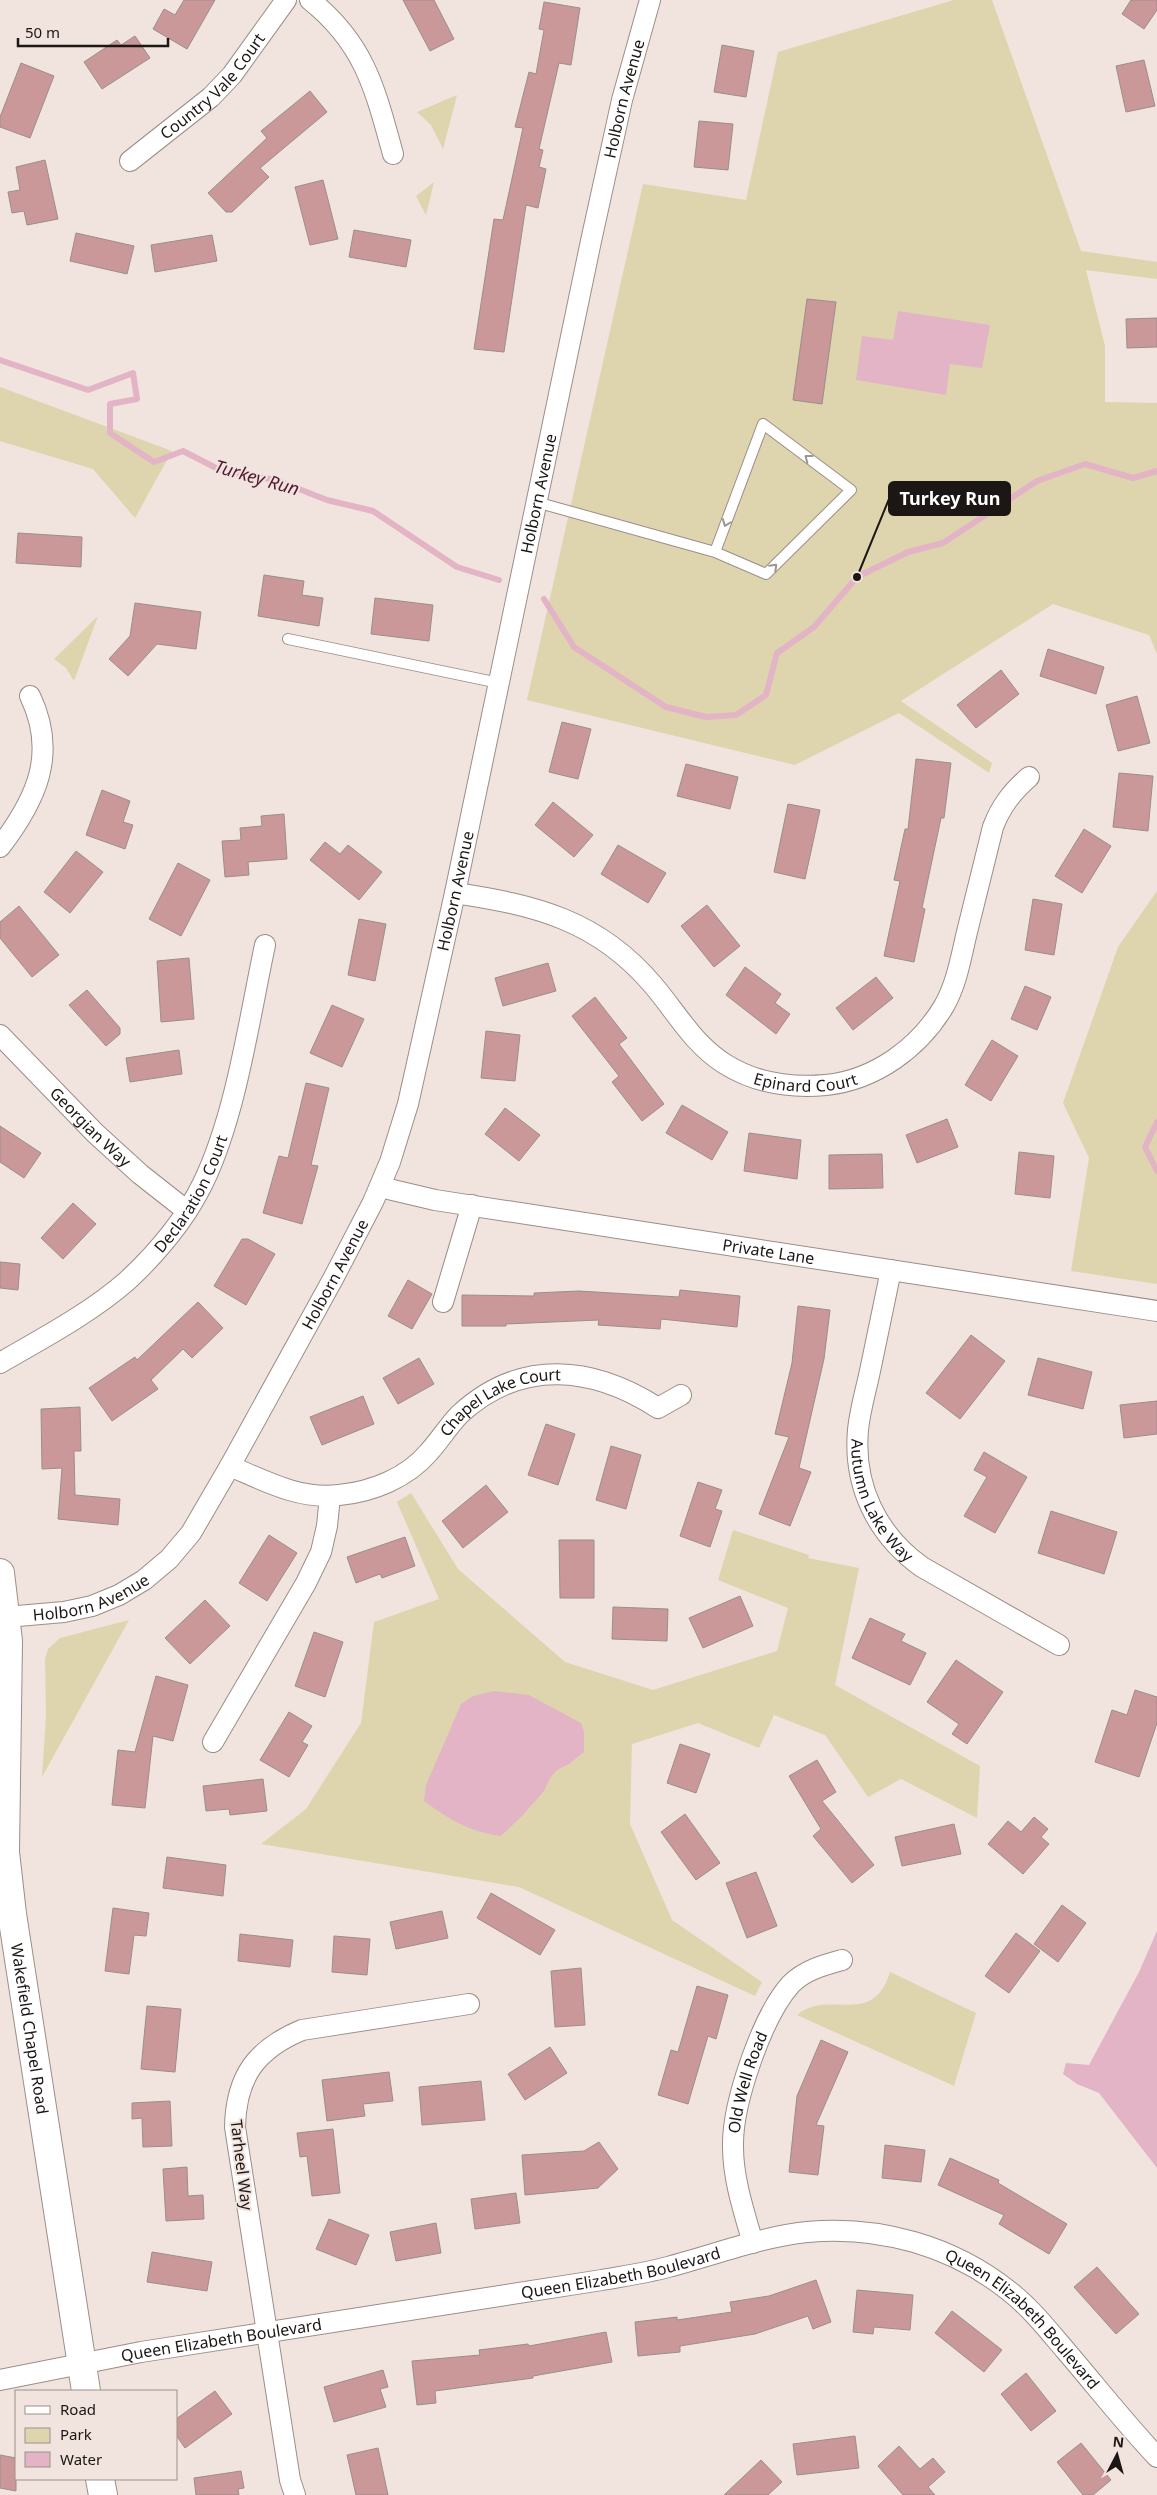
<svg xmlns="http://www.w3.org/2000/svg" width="1157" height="2495" font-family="'Noto Sans',sans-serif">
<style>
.green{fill:#ded5ae}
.water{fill:#e3b4c6}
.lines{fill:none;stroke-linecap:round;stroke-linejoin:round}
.stream{stroke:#e3b4c6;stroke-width:6}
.building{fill:#ca9899;stroke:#9c8d8d}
.service-casing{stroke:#9b8e88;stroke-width:12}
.minor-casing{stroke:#9b8e88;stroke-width:22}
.secondary-casing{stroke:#9b8e88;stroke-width:30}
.service{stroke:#fff;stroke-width:10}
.minor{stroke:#fff;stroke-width:20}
.secondary{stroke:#fff;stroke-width:28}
.oneway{stroke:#999796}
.labels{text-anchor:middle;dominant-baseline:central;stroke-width:4;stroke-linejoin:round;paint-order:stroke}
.street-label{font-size:16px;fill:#1c1715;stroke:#f1e3dd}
.water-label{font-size:18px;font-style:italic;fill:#511935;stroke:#f1e3dd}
.leader{fill:none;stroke:#1c1715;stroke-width:2}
.callout-dot{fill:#1c1715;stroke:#f1e3dd;stroke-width:2}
.callout{fill:#1c1715;stroke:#1c1715;stroke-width:2}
.callout-label{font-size:18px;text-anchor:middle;font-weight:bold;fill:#fff}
</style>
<rect width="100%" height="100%" fill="#f1e3dd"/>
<!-- green -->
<path class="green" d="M 954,0 L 992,0 L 1081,251 L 1157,262 L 1157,279 L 1086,270 L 1105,346 L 1105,402 L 1157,403 L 1157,654 L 1149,635 L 1053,604 L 901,701 L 992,763 L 989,773 L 899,713 L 795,765 L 527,700 L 643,184 L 746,200 L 778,52 Z
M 457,95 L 443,149 L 431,125 L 417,112 Z
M 434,182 L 426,215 L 416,196 Z
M 0,387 L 172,451 L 135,518 L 93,469 L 0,441 Z
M 98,616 L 74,681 L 66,668 L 54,659 Z
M 1157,891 L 1157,1284 L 1071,1271 L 1089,1158 L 1063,1103 L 1118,947 Z
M 411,1493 L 458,1569 L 565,1662 L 653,1690 L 777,1651 L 788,1608 L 718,1580 L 733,1530 L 809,1555 L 808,1558 L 859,1568 L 835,1685 L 980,1766 L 977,1818 L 901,1779 L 868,1797 L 825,1735 L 774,1715 L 759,1748 L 698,1723 L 632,1744 L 630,1824 L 672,1920 L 762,1982 L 755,1996 L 519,1887 L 261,1844 L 306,1809 L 361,1723 L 374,1622 L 439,1599 L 397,1502 Z
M 129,1620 L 42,1777 L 46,1715 L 45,1659 L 48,1649 L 60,1638 Z
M 890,1972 L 976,2013 L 954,2086 L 797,2015 C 828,1988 873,2029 890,1972 Z"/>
<!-- water -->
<path class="water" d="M 898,311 L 990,325 L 982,368 L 950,364 L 946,395 L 856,380 L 862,336 L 893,340 Z
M 494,1691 L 529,1695 L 581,1723 L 584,1732 L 584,1752 L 569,1764 L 557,1770 L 550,1778 L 544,1791 L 523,1815 L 501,1836 C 470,1832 448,1819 424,1801 L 426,1785 L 461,1704 L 473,1696 Z
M 1157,1931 L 1157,2168 L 1099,2093 L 1077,2084 L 1063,2074 L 1066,2063 L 1089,2065 L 1139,1972 Z"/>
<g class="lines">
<!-- stream -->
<path class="stream" d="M 0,360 L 88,390 L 133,373 L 137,399 L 110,404 L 110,433 L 154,462 L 183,451 L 222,471 L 276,480 L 327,500 L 373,511 L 457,567 L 499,580
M 544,599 L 574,647 L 666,707 L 706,717 L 736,715 L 766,695 L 777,653 L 814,627 L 857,577 L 908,552 L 943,543 L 1037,481 L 1085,464 L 1133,478 L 1157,471
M 1157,1122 L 1145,1147 L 1157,1171"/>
</g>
<!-- building -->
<path class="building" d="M 184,0 L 215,0 L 187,49 L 153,29 L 164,9 L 175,15 Z
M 403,0 L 434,0 L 454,39 L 430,51 Z
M 1131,0 L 1157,0 L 1157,10 L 1144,29 L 1122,14 Z
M 544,2 L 580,8 L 571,65 L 559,63 L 539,149 L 543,150 L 539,167 L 546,169 L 538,208 L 526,205 L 504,352 L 474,349 L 494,219 L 503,220 L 523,128 L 515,127 L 529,72 L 536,74 L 544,30 L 539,29 Z
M 135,36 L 150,58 L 102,89 L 84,62 L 117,40 L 121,45 Z
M 722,45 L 754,51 L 746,97 L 714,92 Z
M 1144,60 L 1155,106 L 1126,112 L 1116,66 Z
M 21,63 L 54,76 L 30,138 L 0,127 L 0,117 Z
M 310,91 L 327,112 L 260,168 L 269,177 L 232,212 L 226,212 L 208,193 L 267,138 L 261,131 Z
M 699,121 L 733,124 L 728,170 L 694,167 Z
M 45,160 L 58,219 L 27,225 L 24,211 L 12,213 L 8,192 L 20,190 L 16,167 Z
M 323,180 L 338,239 L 310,245 L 295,187 Z
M 354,230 L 411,240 L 406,267 L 349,257 Z
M 76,233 L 134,246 L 127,274 L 70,261 Z
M 212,235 L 217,261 L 155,272 L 151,245 Z
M 807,299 L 836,302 L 822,404 L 793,400 Z
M 1157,318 L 1157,347 L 1127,348 L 1126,319 Z
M 18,533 L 82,537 L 81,567 L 16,563 Z
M 264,575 L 304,581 L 302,595 L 323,598 L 319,626 L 258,616 Z
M 375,598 L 433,605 L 429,641 L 371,634 Z
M 135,603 L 201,612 L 196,649 L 157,644 L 128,676 L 109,659 L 130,636 Z
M 1048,649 L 1104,667 L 1096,694 L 1040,676 Z
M 1001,670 L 1019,694 L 976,728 L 957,705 Z
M 1137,696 L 1150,743 L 1118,751 L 1106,705 Z
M 562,722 L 591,729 L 578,779 L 549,772 Z
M 916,759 L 951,763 L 944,818 L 941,818 L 922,908 L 925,909 L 914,962 L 884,956 L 900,881 L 894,880 L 905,829 L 908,829 Z
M 686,764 L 738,777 L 730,809 L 677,796 Z
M 1119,773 L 1153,776 L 1148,831 L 1113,827 Z
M 102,790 L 130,801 L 123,822 L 133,825 L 125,849 L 86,835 Z
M 553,802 L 593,835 L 574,857 L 535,825 Z
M 788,804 L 820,810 L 805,879 L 774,872 Z
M 284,814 L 287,859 L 248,862 L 249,875 L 225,877 L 222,841 L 241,840 L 240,828 L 262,826 L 261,816 Z
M 1084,829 L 1111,846 L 1082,893 L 1055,876 Z
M 325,842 L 340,854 L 348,845 L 382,872 L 359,900 L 310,860 Z
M 618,845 L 666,873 L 648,903 L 601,874 Z
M 76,851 L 103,872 L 70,913 L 44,892 Z
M 178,863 L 210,880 L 181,936 L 149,919 Z
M 1033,899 L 1062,904 L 1054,955 L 1025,950 Z
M 707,905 L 740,946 L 714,967 L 681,926 Z
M 19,906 L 59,955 L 32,977 L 0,938 L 0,922 Z
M 359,919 L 386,924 L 375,981 L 348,975 Z
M 189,958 L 194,1019 L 161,1022 L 157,961 Z
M 548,963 L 556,991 L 503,1006 L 495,978 Z
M 745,967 L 781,994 L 775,1003 L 790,1014 L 776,1034 L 726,995 Z
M 876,977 L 893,998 L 853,1030 L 836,1008 Z
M 1025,986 L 1051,997 L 1037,1030 L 1011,1019 Z
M 87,990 L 120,1028 L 120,1034 L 106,1046 L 69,1005 Z
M 595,997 L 627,1038 L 619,1044 L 664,1104 L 642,1121 L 612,1082 L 619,1076 L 572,1016 Z
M 332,1005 L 364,1019 L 342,1067 L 310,1053 Z
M 486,1031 L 520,1035 L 515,1081 L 481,1078 Z
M 992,1040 L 1018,1056 L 991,1101 L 965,1085 Z
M 179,1050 L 182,1074 L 130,1082 L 126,1058 Z
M 306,1083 L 329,1088 L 311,1165 L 318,1166 L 302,1224 L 263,1213 L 279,1156 L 288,1158 Z
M 682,1105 L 728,1132 L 712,1160 L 666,1133 Z
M 505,1108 L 540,1135 L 519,1161 L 485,1134 Z
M 947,1119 L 958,1147 L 917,1163 L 906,1135 Z
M 0,1126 L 41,1153 L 24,1178 L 0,1162 Z
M 749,1133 L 801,1140 L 797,1179 L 744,1171 Z
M 1019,1152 L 1054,1156 L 1050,1198 L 1015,1194 Z
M 882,1154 L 883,1188 L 829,1189 L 829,1155 Z
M 73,1203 L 96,1224 L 63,1259 L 41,1238 Z
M 242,1239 L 248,1239 L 275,1254 L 246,1305 L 214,1286 Z
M 0,1262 L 20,1264 L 18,1290 L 0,1288 Z
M 408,1280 L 432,1294 L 412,1329 L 388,1316 Z
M 680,1290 L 740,1296 L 737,1327 L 661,1319 L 660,1329 L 598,1325 L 599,1320 L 506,1324 L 506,1326 L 462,1326 L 462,1295 L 534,1296 L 534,1293 L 579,1291 L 679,1297 Z
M 198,1302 L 223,1328 L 192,1358 L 183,1349 L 151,1380 L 158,1389 L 112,1421 L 89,1388 L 135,1357 L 137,1360 Z
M 798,1306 L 830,1310 L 824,1359 L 799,1468 L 811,1472 L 790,1526 L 759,1514 L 789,1437 L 775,1434 L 792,1363 Z
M 971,1335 L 1005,1361 L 960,1419 L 926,1393 Z
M 419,1358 L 434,1384 L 398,1404 L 383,1378 Z
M 1038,1358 L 1092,1372 L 1083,1409 L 1028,1395 Z
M 363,1396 L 374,1424 L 322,1445 L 310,1417 Z
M 1157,1401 L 1157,1434 L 1124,1438 L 1120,1405 Z
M 80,1407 L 81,1451 L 74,1451 L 75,1495 L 120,1499 L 118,1525 L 58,1519 L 62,1468 L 42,1469 L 41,1409 Z
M 546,1424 L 575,1434 L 558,1485 L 528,1475 Z
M 611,1446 L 641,1455 L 626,1509 L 596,1500 Z
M 984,1452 L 1027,1477 L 995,1533 L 964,1516 L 987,1477 L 974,1470 Z
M 698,1482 L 722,1490 L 715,1509 L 722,1511 L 710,1547 L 680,1536 Z
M 486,1485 L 508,1512 L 463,1548 L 442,1521 Z
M 1051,1511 L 1117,1532 L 1104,1574 L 1038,1553 Z
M 269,1535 L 297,1553 L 267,1601 L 239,1583 Z
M 405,1537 L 415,1566 L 382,1578 L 380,1574 L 356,1583 L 347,1557 Z
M 559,1540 L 594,1540 L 594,1598 L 560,1598 Z
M 740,1596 L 753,1626 L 703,1648 L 689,1618 Z
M 205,1600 L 230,1626 L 190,1664 L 165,1638 Z
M 613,1607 L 668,1609 L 667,1641 L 612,1639 Z
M 870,1618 L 905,1634 L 901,1641 L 926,1653 L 910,1685 L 852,1658 Z
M 314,1632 L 343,1642 L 325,1697 L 295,1686 Z
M 956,1660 L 1003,1692 L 967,1744 L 952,1734 L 959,1724 L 927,1702 Z
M 156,1676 L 188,1685 L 173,1741 L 153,1736 L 145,1808 L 112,1805 L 118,1750 L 135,1752 Z
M 1135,1690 L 1157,1697 L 1157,1723 L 1139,1777 L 1095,1762 L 1112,1710 L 1127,1715 Z
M 289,1712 L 312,1726 L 302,1742 L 308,1745 L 289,1777 L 260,1760 Z
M 680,1744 L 710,1754 L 696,1793 L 667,1783 Z
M 817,1760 L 836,1792 L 822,1801 L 874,1865 L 852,1883 L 813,1836 L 821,1829 L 789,1776 Z
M 263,1779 L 267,1811 L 230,1815 L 229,1809 L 206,1811 L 203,1786 Z
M 685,1814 L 720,1863 L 696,1880 L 661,1832 Z
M 1034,1817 L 1048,1829 L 1041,1837 L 1049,1844 L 1023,1874 L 988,1844 L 1008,1821 L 1021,1832 Z
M 954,1824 L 961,1854 L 902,1866 L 895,1837 Z
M 167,1857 L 226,1865 L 223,1896 L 163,1888 Z
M 756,1872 L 777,1926 L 747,1938 L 726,1883 Z
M 491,1893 L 555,1930 L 540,1955 L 477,1918 Z
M 1062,1905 L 1086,1923 L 1058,1962 L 1034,1944 Z
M 113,1908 L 149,1913 L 146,1936 L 134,1935 L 129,1974 L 105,1971 Z
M 442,1911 L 448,1938 L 396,1949 L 390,1922 Z
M 1016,1933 L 1040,1951 L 1009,1993 L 985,1976 Z
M 240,1934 L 293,1940 L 290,1967 L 238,1961 Z
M 334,1936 L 370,1939 L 367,1975 L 332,1972 Z
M 581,1968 L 585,2025 L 555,2027 L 551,1971 Z
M 697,1986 L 728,1995 L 716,2039 L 708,2036 L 688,2104 L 658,2095 L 671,2050 L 678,2052 Z
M 147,2006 L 181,2009 L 175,2072 L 141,2069 Z
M 821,2040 L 848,2052 L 816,2125 L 824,2126 L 818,2175 L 789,2172 L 797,2096 Z
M 550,2047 L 567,2073 L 525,2100 L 508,2074 Z
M 389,2072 L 393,2101 L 363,2104 L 365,2116 L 327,2121 L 322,2080 Z
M 481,2081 L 485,2120 L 422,2125 L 419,2087 Z
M 170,2101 L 172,2146 L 143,2147 L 142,2118 L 132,2119 L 132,2103 Z
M 333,2129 L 340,2193 L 312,2196 L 307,2156 L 300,2157 L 297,2133 Z
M 599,2142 L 618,2169 L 598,2188 L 525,2195 L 522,2155 L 584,2151 Z
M 885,2145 L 925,2150 L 921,2182 L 882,2178 Z
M 950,2158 L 999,2180 L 998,2183 L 1067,2224 L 1049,2254 L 999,2224 L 1004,2215 L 938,2185 Z
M 187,2167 L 188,2196 L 203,2195 L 204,2219 L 166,2221 L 163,2169 Z
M 516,2193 L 520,2223 L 475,2229 L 471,2199 Z
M 329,2219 L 369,2235 L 356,2265 L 316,2249 Z
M 436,2223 L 441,2253 L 396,2261 L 390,2232 Z
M 152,2252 L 212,2262 L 207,2291 L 147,2282 Z
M 1097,2267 L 1139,2314 L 1116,2334 L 1074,2287 Z
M 816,2280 L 831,2322 L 813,2329 L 808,2316 L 755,2334 L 680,2346 L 680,2352 L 638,2356 L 635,2322 L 677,2317 L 677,2320 L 732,2312 L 730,2302 L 769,2296 Z
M 857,2290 L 913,2295 L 910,2330 L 874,2327 L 873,2334 L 853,2332 Z
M 952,2311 L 1002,2350 L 984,2372 L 935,2333 Z
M 606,2332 L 612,2362 L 533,2376 L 533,2378 L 435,2391 L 436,2403 L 417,2405 L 412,2361 L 480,2355 L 479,2350 L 528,2344 L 529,2346 Z
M 383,2370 L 388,2387 L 380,2389 L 386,2407 L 334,2422 L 324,2387 Z
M 1026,2373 L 1056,2411 L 1031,2431 L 1001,2394 Z
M 215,2391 L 232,2414 L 185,2448 L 176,2435 L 176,2419 Z
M 855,2436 L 859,2468 L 797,2475 L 793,2444 Z
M 1081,2443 L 1111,2480 L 1093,2495 L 1083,2495 L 1057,2462 Z
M 899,2446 L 920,2469 L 933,2458 L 945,2472 L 928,2487 L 935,2495 L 903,2495 L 878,2466 Z
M 378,2448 L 388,2495 L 356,2495 L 347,2455 Z
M 0,2455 L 16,2458 L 16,2491 L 0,2488 Z
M 761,2460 L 782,2482 L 768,2495 L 724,2495 Z
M 241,2471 L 244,2488 L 238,2489 L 239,2495 L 196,2495 L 194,2478 Z"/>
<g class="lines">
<defs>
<path id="service" d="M 536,502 L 715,552 L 766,574 L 851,490 L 763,424 L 715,552
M 288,639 L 499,683"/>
<g id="minor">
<path d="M 310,0 C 365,44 375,89 393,154"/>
<path id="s1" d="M 130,161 L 211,97 L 232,75 L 286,0"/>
<path d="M 0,847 C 36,800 58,754 30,696"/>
<path id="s2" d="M 455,893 C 535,905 598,920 653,985 C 677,1013 693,1044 725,1064 C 755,1083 792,1088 826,1085 C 875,1080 919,1048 944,1006 C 957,983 961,957 967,932 C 976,897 984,862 993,827 C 1001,806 1012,792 1029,777"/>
<path id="s3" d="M 0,1035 L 95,1133 L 140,1174 L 187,1211"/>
<path id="s4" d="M 380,1187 L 435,1200 L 1157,1311"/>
<path id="s5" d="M 891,1270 C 884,1304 877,1337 870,1371 C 866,1390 860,1410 858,1430 C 853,1486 877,1535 922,1567 L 1059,1645"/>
<path d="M 443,1302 L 472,1205"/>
<path id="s6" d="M 0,1363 C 43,1338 89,1314 127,1281 C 157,1253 185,1220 203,1183 C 236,1115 249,1020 265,945"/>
<path id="s7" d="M 230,1466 C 265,1481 300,1500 339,1495 C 372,1492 407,1478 429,1452 C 440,1440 449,1425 460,1414 C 521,1358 593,1366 658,1408 L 681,1395"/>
<path id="s8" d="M 6,1617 L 64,1612 L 92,1606 L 119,1595 L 144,1580 L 169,1559 L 191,1533 L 230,1466 L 334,1277 L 373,1202 L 390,1162 L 408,1104 L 455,893 L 591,241 L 622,100 L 650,0"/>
<path d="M 213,1742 L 306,1583 L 321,1552 L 327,1526 L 330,1496"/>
<path id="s9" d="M 753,2243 C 744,2212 733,2179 733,2147 C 732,2104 762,2016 791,1984 C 805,1970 824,1965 842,1960"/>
<path id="s10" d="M 0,2380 L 141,2352 L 602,2280 C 624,2276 646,2273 668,2267 C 714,2255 760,2237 807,2232 C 879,2225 953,2246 1009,2291 C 1031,2308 1048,2330 1066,2351 C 1096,2386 1125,2423 1157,2457"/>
<path d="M 295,2495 L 290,2480 L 235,2127 C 236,2077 256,2049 302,2030 L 469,2004"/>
</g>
<g id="secondary">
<path id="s11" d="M 0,1573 L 8,1641 L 5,1852 L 12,1914 L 86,2391"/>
<path d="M 100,2479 L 103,2495"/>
</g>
</defs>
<!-- service casing -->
<use href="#service" class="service-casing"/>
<!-- minor casing -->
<use href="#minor" class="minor-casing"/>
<!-- secondary casing -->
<use href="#secondary" class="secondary-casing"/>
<!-- service -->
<use href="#service" class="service"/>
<!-- minor -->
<use href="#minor" class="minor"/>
<!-- secondary -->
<use href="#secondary" class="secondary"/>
</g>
<!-- one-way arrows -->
<defs><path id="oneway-chevron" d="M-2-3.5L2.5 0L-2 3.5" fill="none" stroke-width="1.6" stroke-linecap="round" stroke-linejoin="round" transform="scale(1.25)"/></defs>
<g class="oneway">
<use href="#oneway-chevron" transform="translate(808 458) rotate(-143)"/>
<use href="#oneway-chevron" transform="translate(726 523) rotate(111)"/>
<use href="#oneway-chevron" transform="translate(774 567) rotate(-45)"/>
</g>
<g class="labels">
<!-- street labels -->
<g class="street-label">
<text stroke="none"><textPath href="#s1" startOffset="112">Country Vale Court</textPath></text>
<text stroke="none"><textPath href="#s8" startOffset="1722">Holborn Avenue</textPath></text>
<text stroke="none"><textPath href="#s8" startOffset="1318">Holborn Avenue</textPath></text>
<text stroke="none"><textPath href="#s8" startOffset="912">Holborn Avenue</textPath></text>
<text stroke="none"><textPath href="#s2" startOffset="416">Epinard Court</textPath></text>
<text stroke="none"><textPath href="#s3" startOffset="129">Georgian Way</textPath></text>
<text stroke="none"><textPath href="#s6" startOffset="261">Declaration Court</textPath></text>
<text stroke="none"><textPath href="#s4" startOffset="394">Private Lane</textPath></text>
<text stroke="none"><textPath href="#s8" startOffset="508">Holborn Avenue</textPath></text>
<text stroke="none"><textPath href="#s7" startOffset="308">Chapel Lake Court</textPath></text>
<text stroke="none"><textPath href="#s5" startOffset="240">Autumn Lake Way</textPath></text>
<text stroke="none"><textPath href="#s8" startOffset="88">Holborn Avenue</textPath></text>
<text stroke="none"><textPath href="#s11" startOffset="458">Wakefield Chapel Road</textPath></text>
<text stroke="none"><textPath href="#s9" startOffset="165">Old Well Road</textPath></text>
<text transform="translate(242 2165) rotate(83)">Tarheel Way</text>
<text stroke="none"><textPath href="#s10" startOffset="630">Queen Elizabeth Boulevard</textPath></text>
<text stroke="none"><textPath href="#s10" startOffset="1065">Queen Elizabeth Boulevard</textPath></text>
<text stroke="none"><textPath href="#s10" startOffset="225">Queen Elizabeth Boulevard</textPath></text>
</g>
<!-- water labels -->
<g class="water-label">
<text transform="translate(257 477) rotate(16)">Turkey Run</text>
</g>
</g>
<!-- callouts -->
<path class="leader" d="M857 577L889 499"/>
<circle class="callout-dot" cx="857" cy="577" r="5"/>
<rect class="callout" x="889" y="482" width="121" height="33" rx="5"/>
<g class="callout-label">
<text x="950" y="505">Turkey Run</text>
</g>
<!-- legend -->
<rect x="15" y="2390" width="162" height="90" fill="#f1e3dd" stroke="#9c918d"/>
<rect x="25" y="2406" width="25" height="8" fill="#ffffff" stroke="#9c918d"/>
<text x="60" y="2415" font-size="15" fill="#1c1715">Road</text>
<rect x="25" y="2428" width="25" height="15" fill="#ded5ae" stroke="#9c918d"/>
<text x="60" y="2440" font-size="15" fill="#1c1715">Park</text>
<rect x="25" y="2452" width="25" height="15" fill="#e3b4c6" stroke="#9c918d"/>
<text x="60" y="2465" font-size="15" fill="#1c1715">Water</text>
<!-- north arrow -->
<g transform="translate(1117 2455) rotate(6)" stroke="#f1e3dd" stroke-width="4" paint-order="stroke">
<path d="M0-4L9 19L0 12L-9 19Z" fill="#1c1715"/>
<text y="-8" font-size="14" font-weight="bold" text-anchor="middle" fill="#1c1715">N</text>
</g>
<!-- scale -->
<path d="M18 38v8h150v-8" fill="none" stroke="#1c1715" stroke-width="2.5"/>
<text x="25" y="38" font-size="15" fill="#1c1715" stroke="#f1e3dd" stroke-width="4" paint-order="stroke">50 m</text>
</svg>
